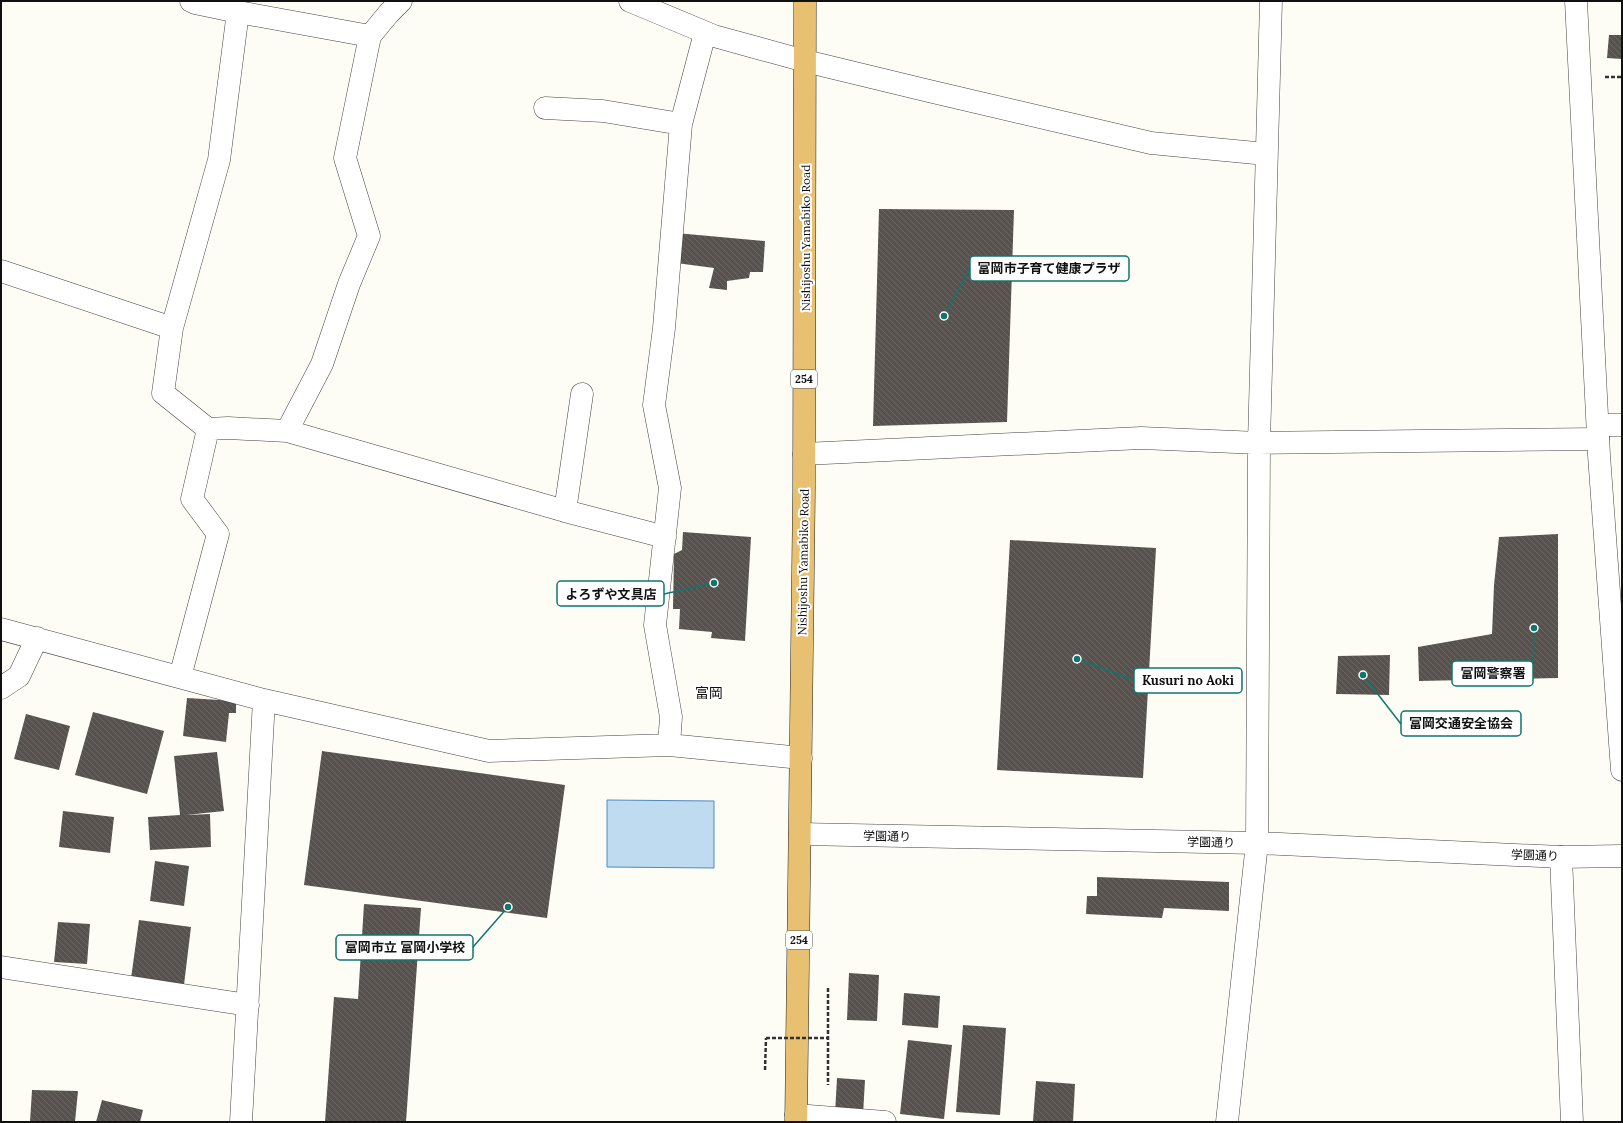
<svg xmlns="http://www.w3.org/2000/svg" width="1623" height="1123" font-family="Lora,'Noto Sans JP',serif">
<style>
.water{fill:#bedbf0;stroke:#4d8bc0}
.building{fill:url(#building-back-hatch)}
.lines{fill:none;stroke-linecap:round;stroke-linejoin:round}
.minor-casing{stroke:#434343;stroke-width:23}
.tertiary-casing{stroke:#434343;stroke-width:23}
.trunk-casing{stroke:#212121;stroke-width:23}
.path{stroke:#323232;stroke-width:2.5;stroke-dasharray:4 2;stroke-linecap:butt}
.minor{stroke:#fff;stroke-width:22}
.tertiary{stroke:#fff;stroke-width:22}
.trunk{stroke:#e8c072;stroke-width:22}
.path-bridge{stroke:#323232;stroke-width:2.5;stroke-dasharray:4 2;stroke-linecap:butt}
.labels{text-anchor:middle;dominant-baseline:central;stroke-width:4;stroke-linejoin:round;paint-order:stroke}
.shield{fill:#fff;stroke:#585858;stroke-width:1}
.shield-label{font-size:11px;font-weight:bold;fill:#101010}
.street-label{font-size:12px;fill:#101010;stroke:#fff}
.quarter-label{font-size:14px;fill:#101010;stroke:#fff}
.leader{fill:none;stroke:#0f766e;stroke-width:1.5}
.callout-dot{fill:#0f766e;stroke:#fff;stroke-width:1.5}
.callout{fill:#fff;stroke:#0f766e;stroke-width:1.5}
.callout-label{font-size:13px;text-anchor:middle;font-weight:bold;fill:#101010}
</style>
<defs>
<pattern id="building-back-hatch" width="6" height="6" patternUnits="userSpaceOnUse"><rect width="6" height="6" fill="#58524e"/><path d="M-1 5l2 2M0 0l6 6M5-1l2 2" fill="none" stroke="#6b6663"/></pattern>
</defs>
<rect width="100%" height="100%" fill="#fefdf5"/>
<!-- water -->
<path class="water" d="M 607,800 L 714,801 L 714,868 L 607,867 Z"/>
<!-- building -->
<path class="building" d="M 1609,35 L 1622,35 L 1622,59 L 1607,58 Z
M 879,209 L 1014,210 L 1007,422 L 873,426 Z
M 676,233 L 765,241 L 763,272 L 750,272 L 749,278 L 727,281 L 727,290 L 709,288 L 714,268 L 676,263 Z
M 683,532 L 751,537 L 745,641 L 711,638 L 712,632 L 679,629 L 680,609 L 673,609 L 674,554 L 682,550 Z
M 1558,534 L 1558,678 L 1419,681 L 1418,647 L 1492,634 L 1494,585 L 1499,537 Z
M 1010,540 L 1156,548 L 1143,778 L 997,770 Z
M 1390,655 L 1389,695 L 1336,694 L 1338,656 Z
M 187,698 L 236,701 L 236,713 L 229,713 L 226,742 L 183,736 Z
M 93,712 L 164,731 L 147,794 L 75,775 Z
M 26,714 L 70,726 L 59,770 L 14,759 Z
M 322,751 L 565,785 L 547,918 L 304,885 Z
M 217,752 L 224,811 L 186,815 L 210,814 L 211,847 L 150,850 L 148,817 L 180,815 L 174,756 Z
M 63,811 L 114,817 L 110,853 L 59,847 Z
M 155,861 L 189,866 L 184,906 L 150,901 Z
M 1097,877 L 1229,882 L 1229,911 L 1164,908 L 1162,918 L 1086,914 L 1087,896 L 1097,896 Z
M 364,904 L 421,908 L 406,1122 L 325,1122 L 334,997 L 358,999 Z
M 139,920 L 191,927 L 183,993 L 130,986 Z
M 58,922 L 90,924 L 87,964 L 54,962 Z
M 849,973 L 879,975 L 877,1021 L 847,1020 Z
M 904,993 L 940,996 L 938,1028 L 902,1025 Z
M 963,1025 L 1006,1028 L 1000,1115 L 956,1112 Z
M 908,1040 L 952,1045 L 944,1119 L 900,1114 Z
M 837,1078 L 865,1080 L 863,1115 L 835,1114 Z
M 1036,1081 L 1075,1084 L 1073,1122 L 1033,1121 Z
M 32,1090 L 78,1091 L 75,1122 L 30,1122 Z
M 102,1100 L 143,1110 L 140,1122 L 96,1122 Z"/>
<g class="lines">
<defs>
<path id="minor" d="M 630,1 L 714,36 L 805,61 L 929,91 L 1151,143 L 1266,154
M 238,12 L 370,36 L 389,13 L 401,1
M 545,108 L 603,111 L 681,124
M 1,271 L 172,328
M 208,429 L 228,428 L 287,431 L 565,511 L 665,537
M 287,431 L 322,364 L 349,284 L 369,236 L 345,158 L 370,36
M 804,454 L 1141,438 L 1259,443 L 1598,439
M 565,511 L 582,394
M 1,629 L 264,700 L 489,751 L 669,745 L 801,758
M 180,677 L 218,534 L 192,499 L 208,429 L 163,393 L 172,328 L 219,160 L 238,12 L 195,3 L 191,1
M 1,688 L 19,676 L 37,638
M 669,745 L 671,717 L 655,625 L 670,488 L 654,405 L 664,328 L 681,124 L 705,33
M 1561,857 L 1572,1122
M 1,967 L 248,1005
M 796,1115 L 885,1122
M 241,1122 L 264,700
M 1227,1122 L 1257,843 L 1259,443 L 1271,1"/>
<path id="tertiary" d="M 1576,1 L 1599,455 L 1622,770
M 1598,425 L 1622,425
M 800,834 L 1257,843 L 1561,857 L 1622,856"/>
<path id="trunk" d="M 796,1122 L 804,491 L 805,1"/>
</defs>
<!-- minor casing -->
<use href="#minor" class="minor-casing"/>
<!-- tertiary casing -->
<use href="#tertiary" class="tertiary-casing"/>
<!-- trunk casing -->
<use href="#trunk" class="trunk-casing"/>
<!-- path -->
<path class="path" d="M 1605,77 L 1622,77
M 828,988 L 828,1085
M 765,1070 L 766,1038"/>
<!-- minor -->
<use href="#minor" class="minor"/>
<!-- tertiary -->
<use href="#tertiary" class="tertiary"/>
<!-- trunk -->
<use href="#trunk" class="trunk"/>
<!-- path-bridge -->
<path class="path-bridge" d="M 766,1038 L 827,1038"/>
</g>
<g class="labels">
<!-- shield labels -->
<g class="shield">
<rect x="791" y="370" width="26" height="18" rx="3"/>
<rect x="786" y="931" width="26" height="18" rx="3"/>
</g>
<g class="shield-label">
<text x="804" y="379">254</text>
<text x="799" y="940">254</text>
</g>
<!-- street labels -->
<g class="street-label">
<text transform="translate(805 238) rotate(-90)">Nishijoshu Yamabiko Road</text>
<text transform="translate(803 562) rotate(-89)">Nishijoshu Yamabiko Road</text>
<text transform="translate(887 836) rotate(1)">学園通り</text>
<text transform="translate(1211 842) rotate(1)">学園通り</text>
<text transform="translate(1535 855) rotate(2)">学園通り</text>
</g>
<!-- quarter labels -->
<g class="quarter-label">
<text x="709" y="693">富岡</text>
</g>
</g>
<!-- callouts -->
<path class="leader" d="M944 316L970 268M714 583L664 594M1534 628L1533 673M1077 659L1134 680M1363 675L1401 724M508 907L473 947"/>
<g class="callout-dot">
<circle cx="944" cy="316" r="4"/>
<circle cx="714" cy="583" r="4"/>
<circle cx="1534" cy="628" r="4"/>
<circle cx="1077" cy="659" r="4"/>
<circle cx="1363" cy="675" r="4"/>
<circle cx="508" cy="907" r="4"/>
</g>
<g class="callout">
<rect x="970" y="256" width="159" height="25" rx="4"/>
<rect x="557" y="581" width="107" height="25" rx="4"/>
<rect x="1452" y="661" width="81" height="25" rx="4"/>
<rect x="1134" y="668" width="108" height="25" rx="4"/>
<rect x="1401" y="711" width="120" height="25" rx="4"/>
<rect x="336" y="935" width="137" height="25" rx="4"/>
</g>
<g class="callout-label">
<text x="1049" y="273">富岡市子育て健康プラザ</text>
<text x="611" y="599">よろずや文具店</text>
<text x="1493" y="678">富岡警察署</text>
<text x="1188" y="685">Kusuri no Aoki</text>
<text x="1461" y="728">富岡交通安全協会</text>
<text x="405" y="952">富岡市立 富岡小学校</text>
</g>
<!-- border -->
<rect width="1623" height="1123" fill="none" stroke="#101010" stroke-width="4"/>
</svg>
